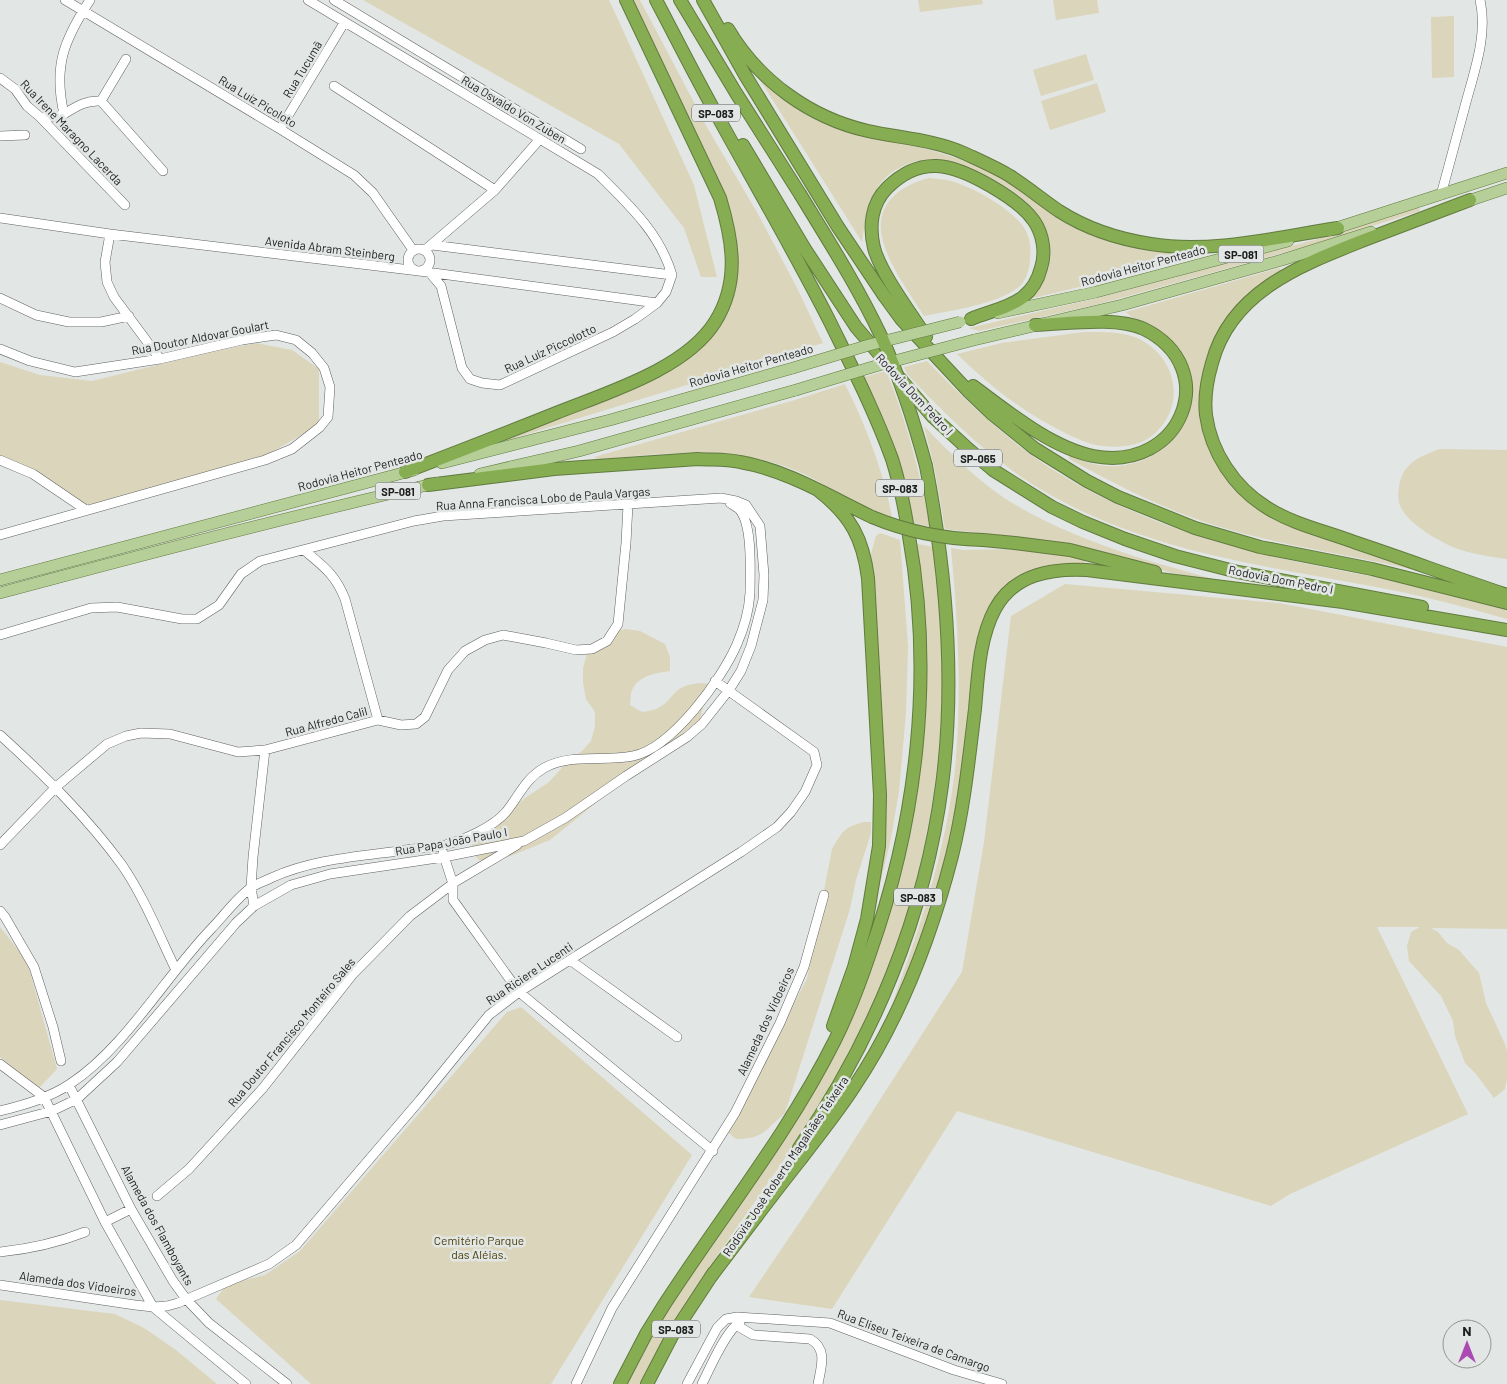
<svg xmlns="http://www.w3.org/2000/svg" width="1507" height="1384" font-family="Barlow,sans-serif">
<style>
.green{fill:#dbd5bb}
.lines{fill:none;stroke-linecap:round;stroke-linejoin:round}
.minor-casing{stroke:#5f6260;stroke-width:10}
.major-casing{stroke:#617b3f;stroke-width:12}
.highway-casing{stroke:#617b3f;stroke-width:14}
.minor{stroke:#fff;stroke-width:9}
.major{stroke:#b6ce97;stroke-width:11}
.highway{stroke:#86ad51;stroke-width:12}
.major-bridge-casing{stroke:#617b3f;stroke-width:12;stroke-linecap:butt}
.highway-bridge-casing{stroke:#617b3f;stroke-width:14;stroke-linecap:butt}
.major-bridge{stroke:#b6ce97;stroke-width:11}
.highway-bridge{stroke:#86ad51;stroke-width:12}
.labels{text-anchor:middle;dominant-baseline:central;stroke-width:5;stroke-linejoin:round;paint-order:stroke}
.shield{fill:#e2e6e4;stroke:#585a59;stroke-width:1}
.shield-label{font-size:11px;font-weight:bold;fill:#1d1e1e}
.street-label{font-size:12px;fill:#1d1e1e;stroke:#e2e6e4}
.park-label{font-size:12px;fill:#4c4009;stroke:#e2e6e4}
</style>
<rect width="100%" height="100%" fill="#e2e6e4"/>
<!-- green -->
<path class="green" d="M 363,0 L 609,0 L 694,185 L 717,277 L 701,277 L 684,228 L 619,144 Z
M 631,0 L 640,0 L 708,129 L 758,214 L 797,288 L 823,343 L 508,440 L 504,438 L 598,401 L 713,331 L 736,240 Z
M 918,0 L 982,0 L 983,4 L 920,12 Z
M 1053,0 L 1097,0 L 1099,13 L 1056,20 Z
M 1454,16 L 1454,77 L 1432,78 L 1431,17 Z
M 1086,54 L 1094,80 L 1041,96 L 1033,70 Z
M 764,81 L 783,96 L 914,145 L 973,163 L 1013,185 L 1066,221 L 1194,252 L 1197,255 L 1109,280 L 1029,299 C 1043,286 1047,278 1050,259 C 1054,217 1019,191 985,175 C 970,168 954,160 938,159 C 916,158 893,167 880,184 C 867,201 865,222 862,242 L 762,83 Z
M 1097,83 L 1106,112 L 1050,130 L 1041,101 Z
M 929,178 C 936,179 944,179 951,181 C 973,187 1016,211 1026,231 C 1030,240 1031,248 1030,257 C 1030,266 1027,279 1021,285 C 1001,304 950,311 924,316 C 910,294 890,267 883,241 C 873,206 898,186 929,178 Z
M 1419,207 L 1420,211 L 1315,244 L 1099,304 L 979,331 L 969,328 L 1098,298 L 1314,240 Z
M 1279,268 L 1283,271 L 1209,354 L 1211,452 L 1229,484 L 1243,498 L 1260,510 L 1276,519 L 1410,565 L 1410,569 C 1345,554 1278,545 1214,525 C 1163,509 1115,484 1069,459 L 1069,455 C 1078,459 1088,463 1098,465 C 1138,472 1180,448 1190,408 C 1195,388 1191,370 1181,353 C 1173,339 1157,328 1143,321 C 1136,318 1131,318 1126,312 Z
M 1084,332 C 1102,332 1120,331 1137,338 C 1176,356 1188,405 1153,435 C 1140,446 1120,448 1103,446 C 1090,445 1078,439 1067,434 C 1025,414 990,386 957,354 L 1002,343 Z
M 256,343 L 292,350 L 319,369 L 319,425 L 263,457 L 85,506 L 0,458 L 0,362 L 40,375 L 92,381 L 206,353 Z
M 927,361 C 964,399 1002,436 1047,466 C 1147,531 1265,558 1382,578 C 1395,580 1409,584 1422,588 C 1451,595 1479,601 1507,608 L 1507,619 C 1462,606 1416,594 1371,586 C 1253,564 1136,549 1032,484 C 984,453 946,415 907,374 L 904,367 Z
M 886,371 C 907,421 920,474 930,527 L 914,523 L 894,451 L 864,377 Z
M 845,384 C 866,426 883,470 892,517 C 877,512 863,507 849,500 C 830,489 812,476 792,469 C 730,445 663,453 599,460 L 594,457 L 795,400 Z
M 924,426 C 953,456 982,486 1019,507 C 1087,546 1165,566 1240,586 L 1172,573 L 1079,546 L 945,529 L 935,471 Z
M 1440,449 L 1507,450 L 1507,559 C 1491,557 1473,554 1458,549 C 1440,542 1405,523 1399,503 C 1398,499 1398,492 1399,488 C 1401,464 1420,456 1440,449 Z
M 880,533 L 900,540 L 908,646 L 906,713 L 899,791 L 891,838 L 877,897 L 870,557 L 876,536 Z
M 917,544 L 934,547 C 937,586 942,626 942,666 C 944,799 909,951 843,1067 C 794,1153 732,1229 680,1312 C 666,1335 653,1360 640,1384 L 626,1384 L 651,1335 L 798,1115 L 902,865 L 923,601 Z
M 951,548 L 963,550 L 1022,549 L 1086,559 L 1084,564 C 1035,564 1006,571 984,619 L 963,771 L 943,876 L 923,937 L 896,1000 L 892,1004 C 920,928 946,850 955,769 C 962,695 958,622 951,548 Z
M 1065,584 L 1279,603 L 1507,647 L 1507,929 L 1431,928 L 1438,932 L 1447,943 L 1459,950 L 1479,973 L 1486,1003 L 1505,1044 L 1507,1051 L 1507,1079 L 1505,1089 L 1494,1098 L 1476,1074 L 1465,1063 L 1455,1036 L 1453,1021 L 1441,996 L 1409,961 L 1407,946 L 1411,932 L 1420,927 L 1377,927 L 1468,1114 L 1290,1194 L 1271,1206 L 957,1111 L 832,1309 L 749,1297 L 835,1170 L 962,972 L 984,842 L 1011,616 Z
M 626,629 L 640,631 L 665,644 L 670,657 L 670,671 C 657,673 640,675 633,688 C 630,692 631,700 630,705 L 642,712 C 647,711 653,711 658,708 C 667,704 671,696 678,690 C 686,684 700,682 709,684 L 708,688 L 700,719 L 550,840 L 508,857 L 494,861 L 479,860 L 470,849 L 476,837 L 525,798 L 549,782 L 569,760 L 582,751 L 591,741 L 595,726 L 595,712 L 586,699 L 583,683 L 583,668 L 587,654 L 611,632 Z
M 864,822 L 871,822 L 871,833 L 856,880 L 850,909 L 785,1113 C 766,1129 764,1139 736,1139 L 725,1130 L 807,979 L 832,849 C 842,832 844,827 864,822 Z
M 0,927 L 27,961 L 57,1069 L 38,1089 L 0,1057 Z
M 521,1007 L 692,1155 L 551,1384 L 311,1384 L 216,1299 L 226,1285 L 265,1275 L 300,1251 L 507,1012 Z
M 0,1300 L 115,1314 L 144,1328 L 176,1350 L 217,1384 L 0,1384 Z"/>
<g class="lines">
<defs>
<path id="minor" d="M 65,0 L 280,129 L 354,175 L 373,193 L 413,250
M 308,0 L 598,174 C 628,204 660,233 672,275
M 334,0 L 581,149
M 0,78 L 15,89 L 27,106 L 40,117 L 125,205
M 334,86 L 495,190
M 101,101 L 126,59
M 64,114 C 77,106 86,100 101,101 L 163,171
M 40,117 L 54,117 L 64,114 C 53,66 64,40 90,0
M 280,129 L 344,23
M 0,136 L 25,135
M 1441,195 C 1449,165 1457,135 1465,106 C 1474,72 1488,35 1480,0
M 0,218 L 110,234 L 419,271 L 657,303
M 110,234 L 105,262 L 107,282 L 114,297 L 160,359
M 432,245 L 672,275
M408 260a11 11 0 1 1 22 0a11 11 0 1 1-22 0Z
M 425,250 L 495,190 L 540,139
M 430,273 L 441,286 L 462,368 L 470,379 L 482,383 L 500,385 L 613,332 L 635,319 L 657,303 L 666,292 L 672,275
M 0,298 L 36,315 L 69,322 L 101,322 L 129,316
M 0,349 L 30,361 L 75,372 L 160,359 L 242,340 L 276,335 L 296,340 L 312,353 L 324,368 L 330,387 L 328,417 L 320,427 L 292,449 L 265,460 L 0,535
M 0,460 L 33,474 L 86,510
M 304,550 C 324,567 335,574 345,599 L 378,720
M 0,635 L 91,608 L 117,607 L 182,619 L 197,619 L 219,605 L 241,574 L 260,561 L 414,521 L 443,516 L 721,498 L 736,501 L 746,505 L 760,526 L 764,575 L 763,600 L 751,646 L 741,671 L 729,690 L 702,724 L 687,737 L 626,776 L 565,818 L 524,841 L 444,857 L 330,874 L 291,885 L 254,906 L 236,923 L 117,1062 L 77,1099 L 52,1111 L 0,1125
M 0,735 C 44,775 87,817 122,865 C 144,897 159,935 176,970
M 0,845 L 56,787 L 107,744 L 126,736 L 141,733 L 170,734 L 238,752 L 265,750 L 378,720 L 401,725 L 416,724 L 425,717 L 448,670 L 465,651 L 485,640 L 503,635 L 546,643 L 576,650 L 592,649 L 607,641 L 618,624 L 626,543 L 628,505
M 443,853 L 453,884 L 453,900 L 519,992 L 713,1151
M 254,906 L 251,887 L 253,857 L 265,750
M 0,911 L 5,917 L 34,967 L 53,1027 L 61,1061
M 570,960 L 677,1037
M 0,1064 L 44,1097 L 105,1222 L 153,1307 L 246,1384
M 69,1085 L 131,1209 L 173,1281 L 186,1299 L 209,1323 L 287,1384
M 0,1111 C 24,1105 49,1098 70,1084 C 125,1048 165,977 211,929 C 223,917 237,897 252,887 C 258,883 265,881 271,878 C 315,858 365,856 413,849 C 423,848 435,847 445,845 C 464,840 493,827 506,812 C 519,796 525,779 544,768 C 571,753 603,762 633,756 C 672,748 722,679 737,644 C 744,628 749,611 750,593 C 750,572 753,524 739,509 C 738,508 731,504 730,503
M 157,1196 L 189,1169 L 263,1088 L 353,974 L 410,916 L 455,882 L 517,845
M 105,1222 L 131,1209
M 0,1252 C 29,1249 57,1243 85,1232
M 0,1285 L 135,1305 L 153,1307 L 167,1306 L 178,1303 L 269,1264 L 296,1245 L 420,1100 L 489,1015 L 519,992 L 741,852 L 777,827 L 791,812 L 805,792 L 817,765 L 814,752 L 715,681
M 736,1325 L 753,1335 L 810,1339 C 828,1349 821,1367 818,1384
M 576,1384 L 612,1308 L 735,1113 L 780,1023 L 804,967 L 824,895
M 687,1384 L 717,1328 L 726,1319 L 737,1317 L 830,1323 L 954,1370 L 1002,1384
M 702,1384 C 709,1370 727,1328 740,1323"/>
<path id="major" d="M 1462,203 L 1507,188
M 1330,230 L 1507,173
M 998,313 L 1096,292 L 1288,241
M 974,340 L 1122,305 L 1282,260 L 1371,232
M 442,463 L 610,420 L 793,368
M 480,474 L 579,451 L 796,390
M 0,580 L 414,470
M 0,593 C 145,554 290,516 437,483"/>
<path id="highway" d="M 680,0 L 736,93 L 800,194
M 703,0 L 745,75 L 838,227 L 885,297 L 901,319 L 969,392 L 991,413 L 1034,448 L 1087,481 L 1118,497 L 1195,528 L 1260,547 L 1372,569 L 1507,603
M 728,29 C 758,80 810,118 868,131 C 900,138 936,140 966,154 C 981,161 997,168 1010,176 C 1027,187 1043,200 1059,211 C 1087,229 1118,239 1151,244 C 1211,254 1278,237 1338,228
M 743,145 L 805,249 L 856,327 L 932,416 L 966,447 L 993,470 L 1052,507 L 1083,522 L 1125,539 L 1175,556 L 1238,572 L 1422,607
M 1470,200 C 1436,213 1401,226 1367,239 C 1304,264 1231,290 1212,363 C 1207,380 1204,398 1206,415 C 1211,452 1234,487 1266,507 C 1292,524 1325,531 1354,542 C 1405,559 1456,578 1507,595
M 926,337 C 911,313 881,274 874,248 C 869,227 871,204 887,188 C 900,175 917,165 937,166 C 964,167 1019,199 1034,221 C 1043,234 1046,253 1041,268 C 1038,280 1033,289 1023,297 C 1009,308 987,312 971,319
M 973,386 C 1007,411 1050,447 1093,456 C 1182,473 1223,368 1144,329 C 1117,316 1065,324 1035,325
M 405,472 C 455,453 506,433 556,413 C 606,393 686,369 715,322 C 740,282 733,241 720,198 L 626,0
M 428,485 L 554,469 L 698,459 C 712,460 726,459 740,462 C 787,470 830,497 872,517
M 819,491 C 851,516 863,539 868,578 L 880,795 L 879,846 L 867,919 L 854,967 L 833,1026
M 983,540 L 1015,543 L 1070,550 L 1155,572
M 799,1148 C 873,1040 925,916 942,785 C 956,679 946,570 926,466
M 710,1278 C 740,1238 770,1198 801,1159 C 819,1135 838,1112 854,1087 C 901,1017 931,937 952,856 C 964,808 969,758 975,709 C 978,676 979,639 995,609 C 1014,574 1051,568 1087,570 L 1343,602 L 1507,630
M 620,1384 L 646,1334 L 664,1305 C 721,1217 788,1134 835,1040 C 849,1012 860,983 870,953 C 917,821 934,676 909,536 C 905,510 900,484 892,459 C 875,412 852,367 830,322 C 793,249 752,179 713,108 C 693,72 675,36 656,0
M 647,1384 L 672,1336 L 714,1272"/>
</defs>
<!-- minor casing -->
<use href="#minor" class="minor-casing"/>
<!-- major casing -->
<use href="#major" class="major-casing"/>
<!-- highway casing -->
<use href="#highway" class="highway-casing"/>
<!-- minor -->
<use href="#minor" class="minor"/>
<!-- major -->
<use href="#major" class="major"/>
<!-- highway -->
<use href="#highway" class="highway"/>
<defs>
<path id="major-bridge" d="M 793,368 L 869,345 L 960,322
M 796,390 L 879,365 L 974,340"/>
<path id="highway-bridge" d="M 800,194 C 828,240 858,287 881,336 C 900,378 914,421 926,466
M 872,517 C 908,532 945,539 983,540"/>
</defs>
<!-- major-bridge casing -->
<use href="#major-bridge" class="major-bridge-casing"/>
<!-- highway-bridge casing -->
<use href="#highway-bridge" class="highway-bridge-casing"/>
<!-- major-bridge -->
<use href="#major-bridge" class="major-bridge"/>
<!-- highway-bridge -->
<use href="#highway-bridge" class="highway-bridge"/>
</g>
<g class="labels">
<!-- shield labels -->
<g class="shield">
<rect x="692" y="104.5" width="48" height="17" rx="4"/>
<rect x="1218.5" y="245.5" width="45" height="17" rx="4"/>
<rect x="954" y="449.5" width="48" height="17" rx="4"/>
<rect x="876" y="479.5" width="48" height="17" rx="4"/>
<rect x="375.5" y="482.5" width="45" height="17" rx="4"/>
<rect x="894" y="888.5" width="48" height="17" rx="4"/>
<rect x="652" y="1320.5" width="48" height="17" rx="4"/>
</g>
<g class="shield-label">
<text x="716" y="113">SP-083</text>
<text x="1241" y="254">SP-081</text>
<text x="978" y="458">SP-065</text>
<text x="900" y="488">SP-083</text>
<text x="398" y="491">SP-081</text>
<text x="918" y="897">SP-083</text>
<text x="676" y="1329">SP-083</text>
</g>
<!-- street labels -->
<g class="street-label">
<text transform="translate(302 69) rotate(-59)">Rua Tucumã</text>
<text transform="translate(258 101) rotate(31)">Rua Luíz Picoloto</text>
<text transform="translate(514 109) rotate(31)">Rua Osvaldo Von Zuben</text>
<text transform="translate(72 132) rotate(46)">Rua Irene Maragno Lacerda</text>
<text transform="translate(330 248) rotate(7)">Avenida Abram Steinberg</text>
<text transform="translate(1143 265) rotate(-15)">Rodovia Heitor Penteado</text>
<text transform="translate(200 337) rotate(-11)">Rua Doutor Aldovar Goulart</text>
<text transform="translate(550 348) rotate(-25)">Rua Luíz Piccolotto</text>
<text transform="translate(751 365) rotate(-16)">Rodovia Heitor Penteado</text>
<text transform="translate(915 394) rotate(47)">Rodovia Dom Pedro I</text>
<text transform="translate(360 470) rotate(-15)">Rodovia Heitor Penteado</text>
<text transform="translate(543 498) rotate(-4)">Rua Anna Francisca Lobo de Paula Vargas</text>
<text transform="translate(1281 579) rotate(11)">Rodovia Dom Pedro I</text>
<text transform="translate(326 721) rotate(-15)">Rua Alfredo Calil</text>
<text transform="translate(451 841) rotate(-10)">Rua Papa João Paulo I</text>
<text transform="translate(529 973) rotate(-34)">Rua Riciere Lucenti</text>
<text transform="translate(765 1021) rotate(-65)">Alameda dos Vidoeiros</text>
<text transform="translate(291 1032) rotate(-50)">Rua Doutor Francisco Monteiro Sales</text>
<text transform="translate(785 1166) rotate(-56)">Rodovia José Roberto Magalhães Teixeira</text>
<text transform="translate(158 1225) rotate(61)">Alameda dos Flamboyants</text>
<text transform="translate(78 1283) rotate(8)">Alameda dos Vidoeiros</text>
<text transform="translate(914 1340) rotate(20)">Rua Eliseu Teixeira de Camargo</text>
</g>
<!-- park labels -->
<g class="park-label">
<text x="479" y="1240">Cemitério Parque<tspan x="479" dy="14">das Aléias.</tspan></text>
</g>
</g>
<!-- north arrow -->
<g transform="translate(1467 1344)"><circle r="24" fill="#e2e6e4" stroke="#939695"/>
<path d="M0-4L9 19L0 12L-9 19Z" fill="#aa4ab2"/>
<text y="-8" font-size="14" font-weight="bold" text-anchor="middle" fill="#1d1e1e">N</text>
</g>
</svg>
